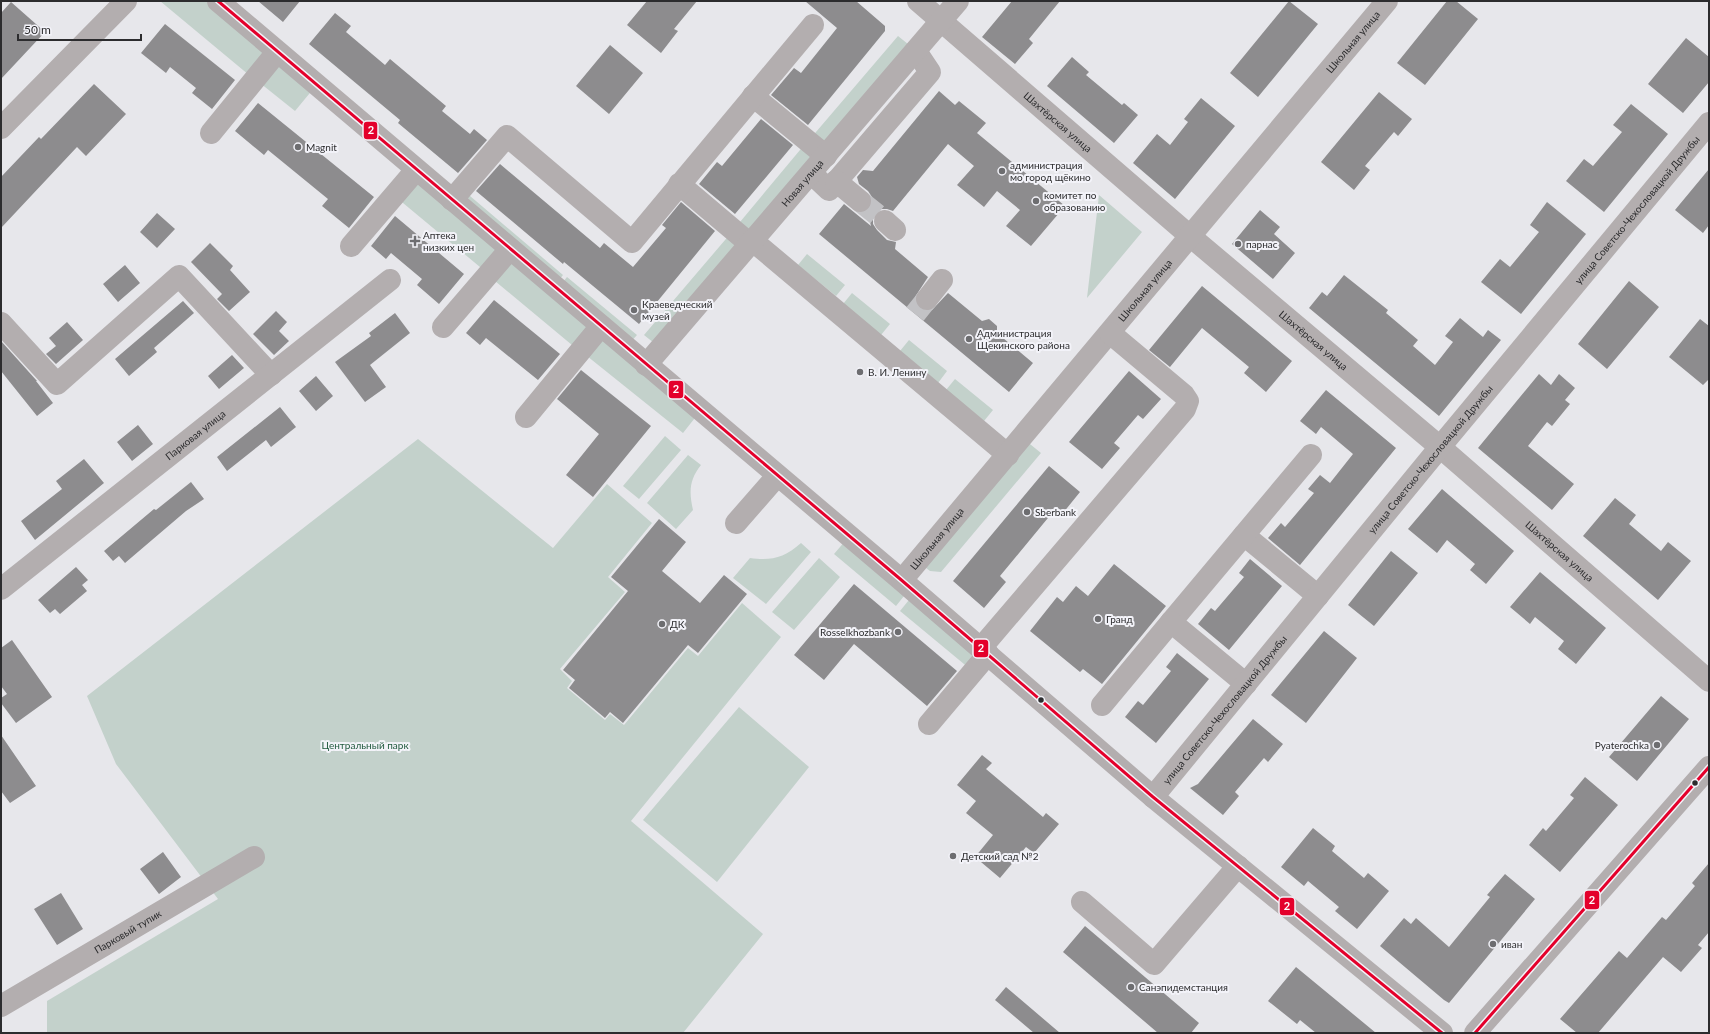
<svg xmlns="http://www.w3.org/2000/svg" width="1710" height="1034" font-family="Lato,sans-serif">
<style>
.green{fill:#c3d1cb}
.building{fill:#8d8c8e}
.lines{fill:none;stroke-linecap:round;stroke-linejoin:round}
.minor-tunnel{stroke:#c2c2c5;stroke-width:22;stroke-dasharray:22 11;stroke-linecap:butt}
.minor{stroke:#b3aeaf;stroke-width:22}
.bus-1-casing{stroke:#f3f3f9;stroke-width:6}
.bus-1{stroke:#e4002b;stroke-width:3}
.poi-dot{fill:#6d6d70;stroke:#f3f3f9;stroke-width:1.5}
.bus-dot{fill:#2c2c2e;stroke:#f3f3f9;stroke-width:1.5}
.labels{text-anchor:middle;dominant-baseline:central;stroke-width:4;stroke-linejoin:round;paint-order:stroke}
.street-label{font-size:10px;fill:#2c2c2e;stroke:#f3f3f9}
.poi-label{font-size:10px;fill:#2c2c2e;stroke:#f3f3f9;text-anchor:start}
.park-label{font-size:10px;fill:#215a3e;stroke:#f3f3f9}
.line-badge{stroke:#f3f3f9;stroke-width:1.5}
.badge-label{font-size:11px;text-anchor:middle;font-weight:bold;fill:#fff}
</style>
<rect width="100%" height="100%" fill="#e7e7eb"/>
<!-- green -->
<path class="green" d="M 160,1 L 210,1 L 270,51 L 249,75 Z
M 898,36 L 913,48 L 823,150 L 810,139 Z
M 279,59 L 314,88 L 295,111 L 260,83 Z
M 805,144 L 820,156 L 749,240 L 735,228 Z
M 416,176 L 504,250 L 486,272 L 397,198 Z
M 463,190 L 563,275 L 556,284 L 473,208 Z
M 1099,195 L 1142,232 L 1087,298 Z
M 731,233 L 745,245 L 659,347 L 644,335 Z
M 508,254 L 596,328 L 578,350 L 489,276 Z
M 807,254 L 845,285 L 836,296 L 798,265 Z
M 567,277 L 637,335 L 628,345 L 559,287 Z
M 852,293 L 890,324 L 881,335 L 843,304 Z
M 599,331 L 698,414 L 683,433 L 582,352 Z
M 909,340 L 947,371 L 938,383 L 900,351 Z
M 955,379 L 993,410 L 984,421 L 946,390 Z
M 665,436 L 681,450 L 639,499 L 623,486 Z
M 418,439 L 553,548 L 607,484 L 652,523 L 608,577 L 625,592 L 560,669 L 572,681 L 567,688 L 605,720 L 610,714 L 624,725 L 688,648 L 698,656 L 742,603 L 781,637 L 631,821 L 763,934 L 683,1033 L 47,1033 L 47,1001 L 218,899 L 116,764 L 87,696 Z
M 1025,440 L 1041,453 L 941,572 L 930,571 L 921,564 Z
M 688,455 L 701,465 C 689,480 689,492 693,510 L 676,529 L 647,503 Z
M 846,540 L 908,591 L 896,606 L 834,554 Z
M 801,543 L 811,552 L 766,604 L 733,578 L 750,558 C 771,561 784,558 801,543 Z
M 819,558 L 840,577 L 794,630 L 772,612 Z
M 913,595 L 982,655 L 970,669 L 900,611 Z
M 739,707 L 809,767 L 717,882 L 643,820 Z"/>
<!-- building -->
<path class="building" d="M 258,1 L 300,1 L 283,22 Z
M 647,1 L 697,1 L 674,29 L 678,31 L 661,53 L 627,25 Z
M 805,1 L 856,1 L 885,26 L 885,31 L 808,125 L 771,95 L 794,68 L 801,73 L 837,28 Z
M 1012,1 L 1060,1 L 1029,39 L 1033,43 L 1015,64 L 982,37 Z
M 1289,1 L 1318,24 L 1258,97 L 1230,73 Z
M 1447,1 L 1456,1 L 1478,19 L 1425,85 L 1397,63 Z
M 11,2 L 45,32 L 1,79 L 1,13 Z
M 335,13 L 351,26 L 346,32 L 385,65 L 390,59 L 446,106 L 442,111 L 470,134 L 474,129 L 487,140 L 458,173 L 398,123 L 400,120 L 309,44 Z
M 165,24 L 235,80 L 212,109 L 192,93 L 196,88 L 170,67 L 166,73 L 141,53 Z
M 1686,38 L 1709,57 L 1709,82 L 1683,113 L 1648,84 Z
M 610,45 L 643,73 L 609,114 L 576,86 Z
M 1072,57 L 1089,72 L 1086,75 L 1122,105 L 1124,103 L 1138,115 L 1114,143 L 1047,86 Z
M 94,84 L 126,114 L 86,156 L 77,147 L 1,228 L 1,177 L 39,137 L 41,139 Z
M 939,91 L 955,105 L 959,101 L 986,123 L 977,133 L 1065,206 L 1031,246 L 1006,226 L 1020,210 L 997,191 L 984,207 L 957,185 L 974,166 L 948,144 L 893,211 L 887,209 L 881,209 L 876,212 L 873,218 L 873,224 L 877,230 L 887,240 L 896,242 L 895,249 L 928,277 L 915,297 L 915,303 L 919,309 L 925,311 L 932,310 L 948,293 L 982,321 L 989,319 L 997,326 L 997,333 L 1033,363 L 1009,392 L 819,234 L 844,204 L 871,226 L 867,211 L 872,204 L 872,197 L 868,191 L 859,184 L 857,177 L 863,170 L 873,171 Z
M 1379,92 L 1412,119 L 1398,136 L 1394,132 L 1365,166 L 1370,170 L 1354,190 L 1321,162 Z
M 1201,98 L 1235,126 L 1175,199 L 1133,163 L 1157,134 L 1170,145 L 1188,122 L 1184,119 Z
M 258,103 L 374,197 L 349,228 L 322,206 L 328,199 L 268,150 L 264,155 L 235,131 Z
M 1631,104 L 1668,134 L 1604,212 L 1566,181 L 1584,159 L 1593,166 L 1622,132 L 1613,125 Z
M 761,119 L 793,145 L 735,214 L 699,184 L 717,162 L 722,166 Z
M 500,164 L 600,248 L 604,243 L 633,267 L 666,228 L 662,225 L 681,202 L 715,231 L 639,324 L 564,262 L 563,264 L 476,191 Z
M 1709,169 L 1709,225 L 1703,233 L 1675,210 Z
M 1547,202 L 1586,234 L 1521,314 L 1481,282 L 1500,259 L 1510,267 L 1539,232 L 1530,225 Z
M 1260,210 L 1280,227 L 1274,234 L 1295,253 L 1273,279 L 1232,244 Z
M 157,213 L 175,229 L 157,248 L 140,232 Z
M 395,216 L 464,274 L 439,304 L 417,285 L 422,279 L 391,253 L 386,259 L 371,246 Z
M 210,243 L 233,266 L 230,270 L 250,292 L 229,311 L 217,299 L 222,294 L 191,262 Z
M 125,265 L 140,283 L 118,302 L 103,284 Z
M 1344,275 L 1388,310 L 1386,313 L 1418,340 L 1413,346 L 1435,365 L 1453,342 L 1445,336 L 1460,318 L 1483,337 L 1488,330 L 1501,340 L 1439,416 L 1309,308 L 1322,292 L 1327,296 Z
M 1629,281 L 1659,307 L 1607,369 L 1578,344 Z
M 1202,286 L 1292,361 L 1266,392 L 1244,373 L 1249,367 L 1202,328 L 1170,367 L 1149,350 Z
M 494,300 L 560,354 L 538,380 L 486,338 L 480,345 L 466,333 Z
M 183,301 L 194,313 L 154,348 L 157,352 L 129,376 L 115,359 Z
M 276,311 L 287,322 L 279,331 L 289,341 L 274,355 L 253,334 Z
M 395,313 L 410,333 L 370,365 L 386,387 L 365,402 L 335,362 L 371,336 L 369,333 Z
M 1700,319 L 1709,326 L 1709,379 L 1703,385 L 1669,357 Z
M 67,322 L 83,340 L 56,364 L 46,354 L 56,346 L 49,338 Z
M 1,341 L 37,381 L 36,381 L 53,403 L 37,416 L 1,371 Z
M 232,355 L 244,368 L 219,389 L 208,376 Z
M 581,370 L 651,426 L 593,497 L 566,475 L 599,434 L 557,399 Z
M 1129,371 L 1161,399 L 1143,419 L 1138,415 L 1114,443 L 1120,448 L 1102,469 L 1069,442 Z
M 1539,374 L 1551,385 L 1559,374 L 1575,388 L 1565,400 L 1570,404 L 1552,426 L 1547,422 L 1528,446 L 1574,484 L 1552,510 L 1478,448 Z
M 316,376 L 333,396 L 316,411 L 299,391 Z
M 1326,390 L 1396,448 L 1300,565 L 1268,538 L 1281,523 L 1285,527 L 1314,493 L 1308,489 L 1320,475 L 1330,483 L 1353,454 L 1321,427 L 1316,434 L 1300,421 Z
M 280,407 L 296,427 L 271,447 L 266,440 L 227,471 L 217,457 Z
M 138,425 L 153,444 L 132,461 L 117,442 Z
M 84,459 L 104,483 L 35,540 L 21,521 L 62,489 L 56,481 Z
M 1049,466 L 1080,492 L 1063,513 L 1057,507 L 1000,576 L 1006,582 L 984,608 L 953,581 Z
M 191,482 L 204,499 L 186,511 L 125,563 L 119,556 L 113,561 L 104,551 L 154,509 L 156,510 Z
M 1442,489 L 1514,551 L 1486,584 L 1470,570 L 1475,564 L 1447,540 L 1437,553 L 1408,529 Z
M 1615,498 L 1636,515 L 1629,524 L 1661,551 L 1668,542 L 1691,561 L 1658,600 L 1583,536 Z
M 659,519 L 686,542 L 662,571 L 700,603 L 724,575 L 747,594 L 698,653 L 688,645 L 623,723 L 610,712 L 605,718 L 569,688 L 575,680 L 563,670 L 628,591 L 611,577 Z
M 1391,551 L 1418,573 L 1374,626 L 1348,605 Z
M 1250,559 L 1282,586 L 1229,650 L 1198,624 L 1211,608 L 1215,611 L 1244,577 L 1239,573 Z
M 1114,564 L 1166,606 L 1102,684 L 1083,669 L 1080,672 L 1030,631 L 1057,597 L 1063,602 L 1076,586 L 1088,596 Z
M 76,567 L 88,580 L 82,585 L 87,591 L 60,614 L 55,609 L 50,613 L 38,600 Z
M 1540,572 L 1606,628 L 1576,664 L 1558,649 L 1564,641 L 1535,617 L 1530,624 L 1510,607 Z
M 854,584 L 957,671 L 927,706 L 854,644 L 824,680 L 794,655 Z
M 1324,631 L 1357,658 L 1306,723 L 1271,695 Z
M 12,640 L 52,697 L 16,723 L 1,703 L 1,698 L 7,694 L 1,686 L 1,648 Z
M 1177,653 L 1209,679 L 1156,743 L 1125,717 L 1138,701 L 1143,705 L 1171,671 L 1166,667 Z
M 1661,696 L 1689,719 L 1637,781 L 1609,757 Z
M 1253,719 L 1283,744 L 1268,762 L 1264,758 L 1235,792 L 1239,796 L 1223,815 L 1190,788 L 1198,784 Z
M 1,735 L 36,786 L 10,803 L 1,791 Z
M 982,755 L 992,763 L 986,769 L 1043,817 L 1046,813 L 1059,824 L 1034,853 L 1026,847 L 1000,878 L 975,857 L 993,835 L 966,813 L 976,801 L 957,785 Z
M 1585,777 L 1618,805 L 1560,872 L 1529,845 L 1543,828 L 1546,831 L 1574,798 L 1570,795 Z
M 1313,828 L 1335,846 L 1332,851 L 1364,878 L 1368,873 L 1389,891 L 1357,929 L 1335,911 L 1339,907 L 1308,881 L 1304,886 L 1281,867 Z
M 163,852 L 181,877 L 159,894 L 140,869 Z
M 1709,863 L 1709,932 L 1698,945 L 1702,948 L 1681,972 L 1663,957 L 1598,1033 L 1577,1033 L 1560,1019 L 1619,951 L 1627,958 L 1662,917 L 1666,920 L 1695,886 L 1692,883 Z
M 1505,874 L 1535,899 L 1449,1003 L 1444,1000 L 1380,946 L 1404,918 L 1411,924 L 1416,918 L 1449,947 L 1490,897 L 1487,895 Z
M 61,893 L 83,929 L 57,945 L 34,909 Z
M 1085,926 L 1199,1023 L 1191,1033 L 1158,1033 L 1063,952 Z
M 1296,967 L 1376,1033 L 1316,1033 L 1300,1020 L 1297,1024 L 1268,1001 Z
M 1006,987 L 1060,1033 L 1034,1033 L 995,1000 Z"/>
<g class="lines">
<!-- minor-tunnel -->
<path class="minor-tunnel" d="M 860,201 L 885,221
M 915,314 L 927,299"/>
<!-- minor -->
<g class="minor">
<path d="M 218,1 L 899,578 L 1153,797 L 1442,1033"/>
<path id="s1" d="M 918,1 L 1190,236 L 1440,447 L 1709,681"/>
<path d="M 753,96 L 826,156"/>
<path d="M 1,128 L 126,1"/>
<path d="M 211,133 L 277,52"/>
<path d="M 811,173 L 829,190 L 930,72 L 916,51"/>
<path d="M 836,181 L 860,201"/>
<path d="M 679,184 L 750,244"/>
<path d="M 452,200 L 507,136 L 632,242 L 813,25"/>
<path d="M 885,221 L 895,230"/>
<path d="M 753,241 L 1008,455"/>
<path d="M 351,246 L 416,170"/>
<path d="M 927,299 L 942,280"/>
<path d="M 1,323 L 57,384 L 179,276 L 271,375"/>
<path d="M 443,327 L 510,249"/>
<path id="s2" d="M 646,365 L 958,1"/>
<path d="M 526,417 L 601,326"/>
<path d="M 736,523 L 777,476"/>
<path d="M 1244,535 L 1318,596"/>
<path id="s3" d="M 902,580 L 1387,1"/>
<path id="s4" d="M 1,589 L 390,280"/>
<path d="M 1171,622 L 1311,455"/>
<path d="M 981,648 L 1185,409 L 1188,401 L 1184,395 L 1110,333"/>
<path d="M 1102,705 L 1171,622 L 1246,684"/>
<path d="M 929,724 L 988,654"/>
<path id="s5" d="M 1153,797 L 1440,447 L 1709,123"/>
<path d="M 1082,902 L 1154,964 L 1238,866"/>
<path id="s6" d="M 1,1006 L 254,857"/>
<path d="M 1475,1033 L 1709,767"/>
</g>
<defs>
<path id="bus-1" d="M 218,1 L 899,578 L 1153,797 L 1442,1033
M 1475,1033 L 1709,767"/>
</defs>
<!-- bus-1 casing -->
<use href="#bus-1" class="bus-1-casing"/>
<!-- bus-1 -->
<use href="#bus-1" class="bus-1"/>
</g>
<!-- markers -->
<g class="poi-dot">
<circle cx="298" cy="147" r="4"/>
<circle cx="1002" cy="171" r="4"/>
<circle cx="1036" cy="201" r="4"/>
<path d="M413 235h4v4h4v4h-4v4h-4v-4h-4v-4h4z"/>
<circle cx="1238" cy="244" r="4"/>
<circle cx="634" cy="310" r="4"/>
<circle cx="969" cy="339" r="4"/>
<circle cx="860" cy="372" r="4"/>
<circle cx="1027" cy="512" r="4"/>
<circle cx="1098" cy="619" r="4"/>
<circle cx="662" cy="624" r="4"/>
<circle cx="898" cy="632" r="4"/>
<circle cx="1657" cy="745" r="4"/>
<circle cx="953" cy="856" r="4"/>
<circle cx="1493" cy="944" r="4"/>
<circle cx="1131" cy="987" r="4"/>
</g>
<g class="bus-dot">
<circle cx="1041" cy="700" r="3.5"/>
<circle cx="1695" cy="783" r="3.5"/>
</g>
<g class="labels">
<!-- street labels -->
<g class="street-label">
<text stroke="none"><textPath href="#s3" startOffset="702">Школьная улица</textPath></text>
<text stroke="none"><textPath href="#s1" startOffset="185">Шахтёрская улица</textPath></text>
<text stroke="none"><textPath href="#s2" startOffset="240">Новая улица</textPath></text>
<text stroke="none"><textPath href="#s5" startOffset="761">улица Советско-Чехословацкой Дружбы</textPath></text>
<text stroke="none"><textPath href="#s3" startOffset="378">Школьная улица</textPath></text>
<text stroke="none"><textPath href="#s1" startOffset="521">Шахтёрская улица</textPath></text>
<text stroke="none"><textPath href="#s4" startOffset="248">Парковая улица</textPath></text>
<text stroke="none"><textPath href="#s5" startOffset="437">улица Советско-Чехословацкой Дружбы</textPath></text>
<text stroke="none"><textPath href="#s3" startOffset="54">Школьная улица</textPath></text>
<text stroke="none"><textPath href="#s1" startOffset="845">Шахтёрская улица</textPath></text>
<text stroke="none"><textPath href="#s5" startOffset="113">улица Советско-Чехословацкой Дружбы</textPath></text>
<text stroke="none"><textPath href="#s6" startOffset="147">Парковый тупик</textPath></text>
</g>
<!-- poi labels -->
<g class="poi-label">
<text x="306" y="147">Magnit</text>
<text x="1010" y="165">администрация<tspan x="1010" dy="12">мо город щёкино</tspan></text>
<text x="1044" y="195">комитет по<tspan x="1044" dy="12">образованию</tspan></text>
<text x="423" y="235">Аптека<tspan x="423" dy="12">низких цен</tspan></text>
<text x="1246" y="244">парнас</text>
<text x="642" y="304">Краеведческий<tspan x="642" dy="12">музей</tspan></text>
<text x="977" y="333">Администрация<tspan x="977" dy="12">Щекинского района</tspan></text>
<text x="868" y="372">В. И. Ленину</text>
<text x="1035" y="512">Sberbank</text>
<text x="1106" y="619">Гранд</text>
<text x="670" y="624">ДК</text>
<text x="890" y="632" text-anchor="end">Rosselkhozbank</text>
<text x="1649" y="745" text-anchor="end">Pyaterochka</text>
<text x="961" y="856">Детский сад №2</text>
<text x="1501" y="944">иван</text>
<text x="1139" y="987">Санэпидемстанция</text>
</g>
<!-- park labels -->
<g class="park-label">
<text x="365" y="745">Центральный парк</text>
</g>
</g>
<g class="line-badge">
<rect x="363" y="121" width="15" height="19" rx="4" fill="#e4002b"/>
<rect x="668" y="380" width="16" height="19" rx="4" fill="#e4002b"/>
<rect x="973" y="639" width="16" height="19" rx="4" fill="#e4002b"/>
<rect x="1584" y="890" width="16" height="20" rx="4" fill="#e4002b"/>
<rect x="1279" y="897" width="16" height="19" rx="4" fill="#e4002b"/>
</g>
<g class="badge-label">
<text x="371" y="134">2</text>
<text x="676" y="393">2</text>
<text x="981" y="652">2</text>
<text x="1592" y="904">2</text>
<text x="1287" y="910">2</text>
</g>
<!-- border -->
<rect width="1710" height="1034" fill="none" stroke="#2c2c2e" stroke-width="4"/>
<!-- scale -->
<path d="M18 34v6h123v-6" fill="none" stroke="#2c2c2e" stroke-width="2"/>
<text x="24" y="34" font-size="12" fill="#2c2c2e" stroke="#f3f3f9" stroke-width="3" paint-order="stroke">50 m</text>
</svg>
